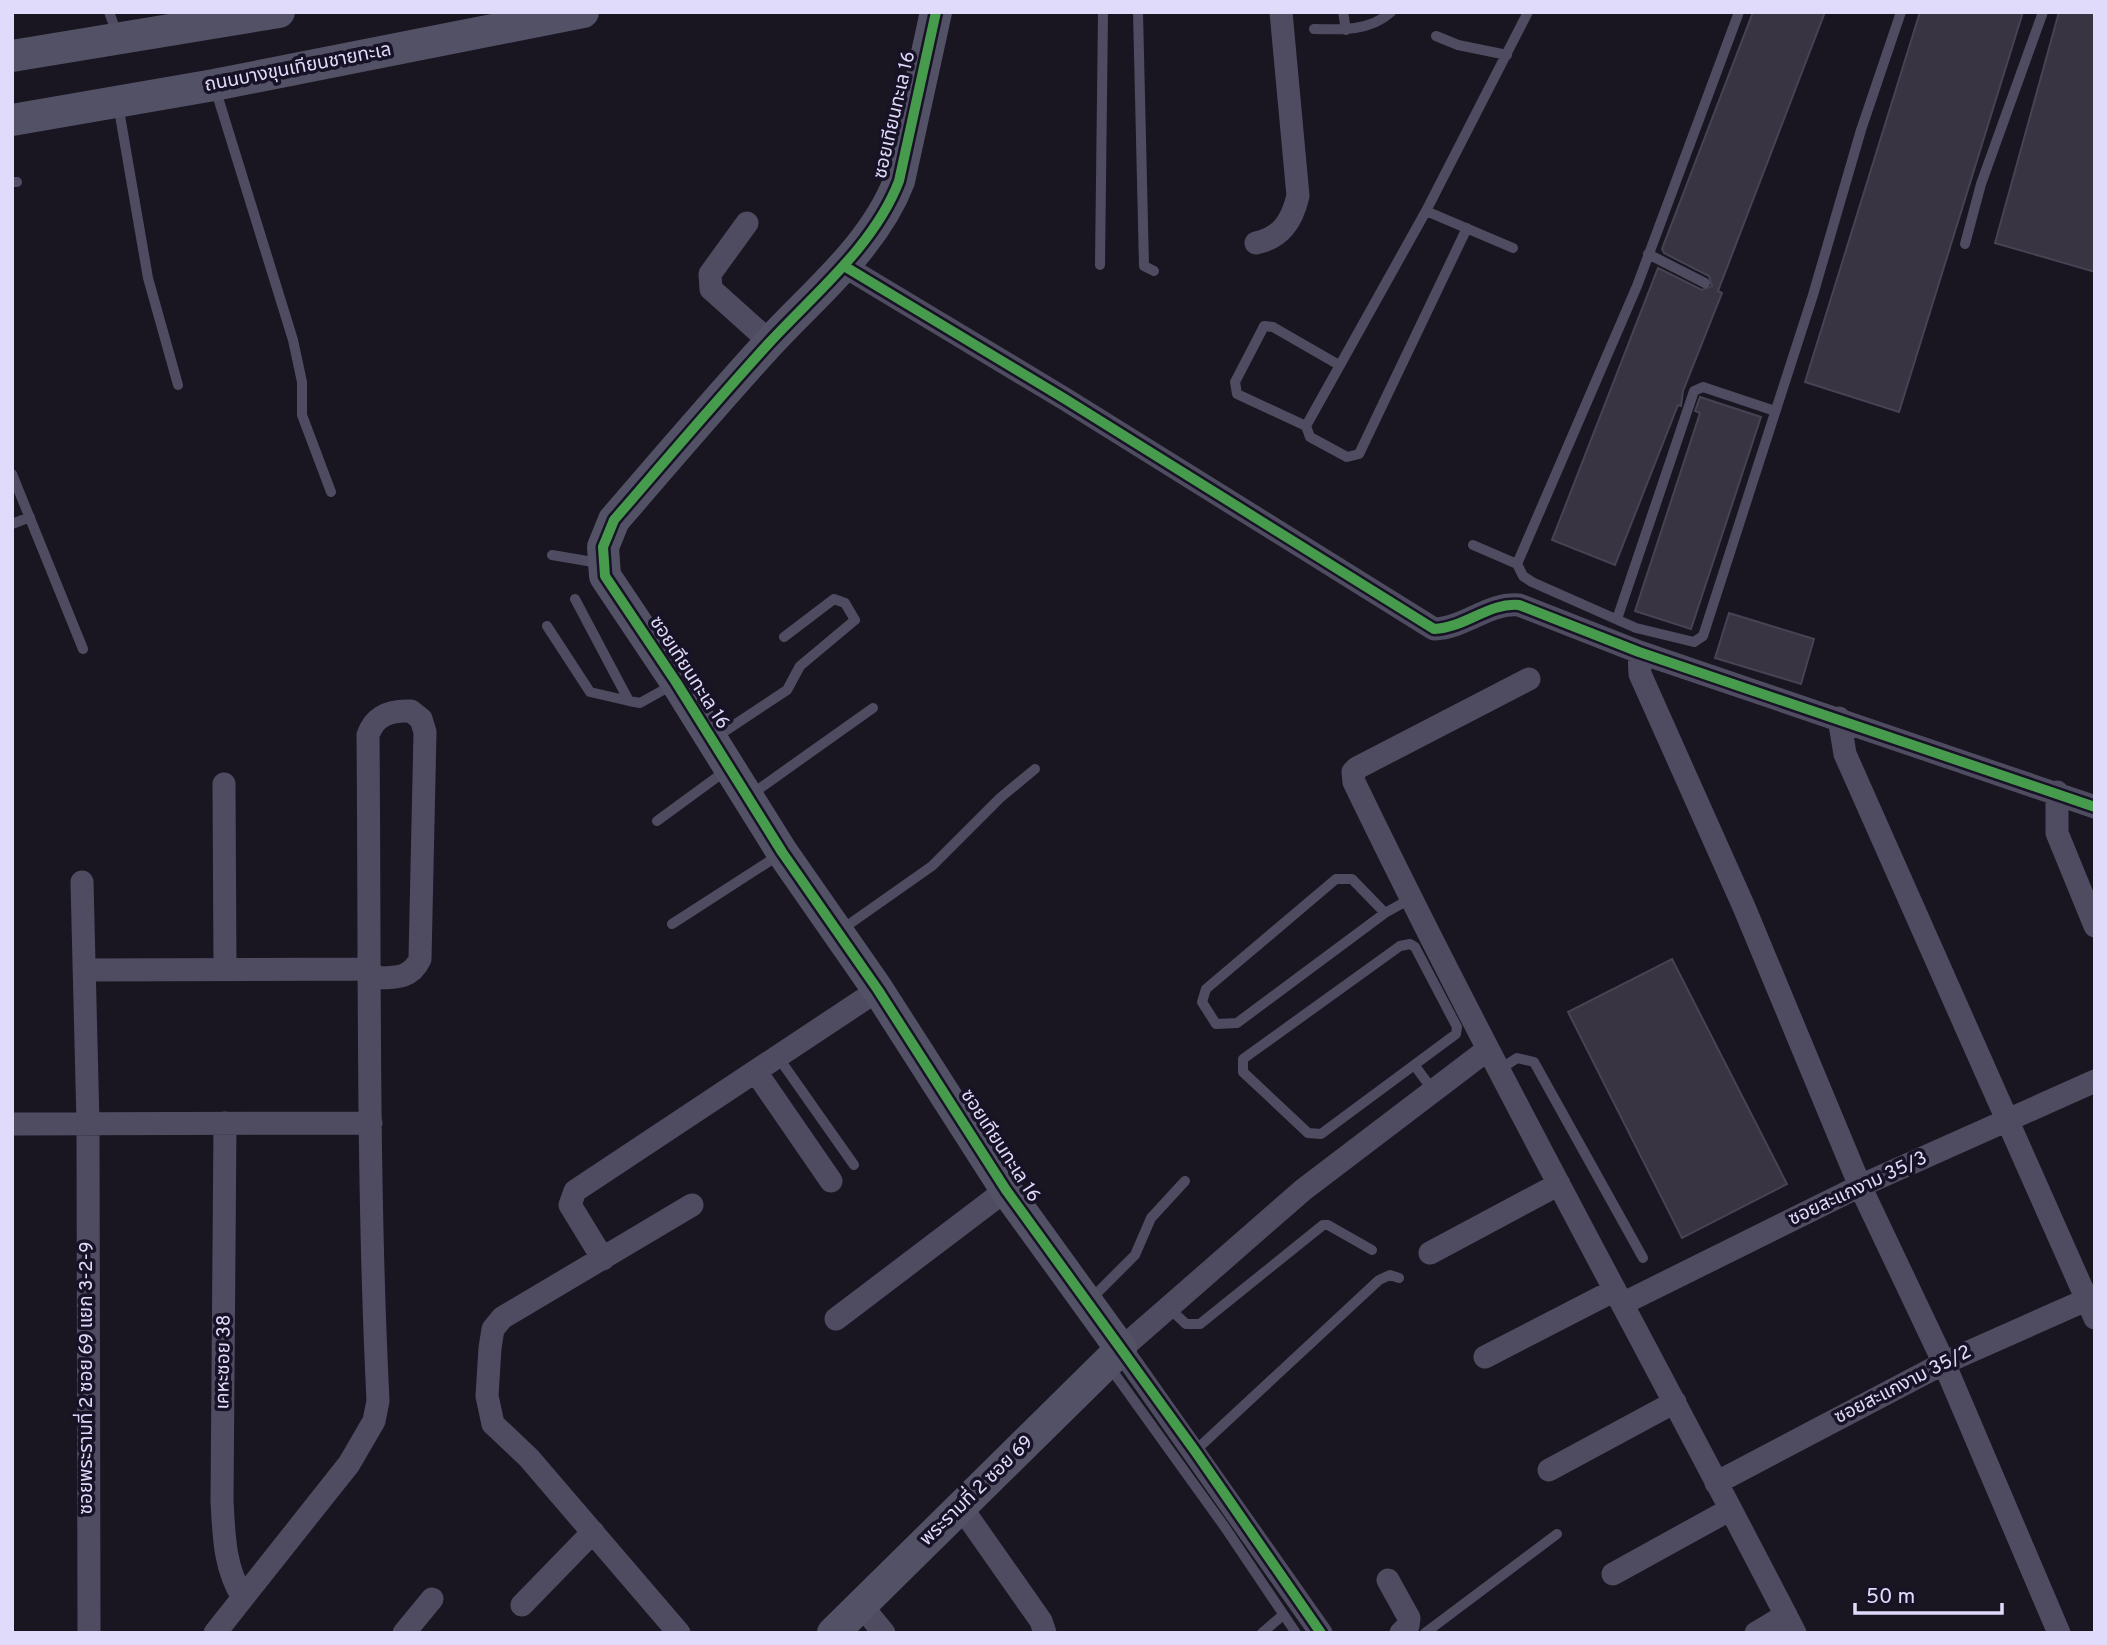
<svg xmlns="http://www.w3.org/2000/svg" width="2107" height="1645" font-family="Overpass,'Noto Sans Thai',sans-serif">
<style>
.building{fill:#383442;stroke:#464354;stroke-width:2}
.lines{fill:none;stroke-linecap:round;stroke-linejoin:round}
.lane{stroke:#4f4c61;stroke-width:10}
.street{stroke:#4f4c61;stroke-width:23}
.secondary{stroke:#535166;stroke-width:32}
.cycleway-casing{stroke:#171225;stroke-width:15}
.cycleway{stroke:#469c4c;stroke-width:10}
.labels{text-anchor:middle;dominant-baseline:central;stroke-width:7;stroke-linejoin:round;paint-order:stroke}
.street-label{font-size:19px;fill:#e0dbfb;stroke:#171225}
</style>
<rect width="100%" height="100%" fill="#191621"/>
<!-- building -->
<path class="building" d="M 1753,12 L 1825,12 L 1718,291 L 1722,293 L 1683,391 L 1681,406 L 1678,405 L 1615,565 L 1552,540 L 1658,268 L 1702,290 L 1712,286 L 1709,276 L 1664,253 L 1662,249 Z
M 1920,12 L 2023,12 L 1899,412 L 1805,382 Z
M 2059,12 L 2095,12 L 2095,272 L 1995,243 Z
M 1700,397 L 1761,417 L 1691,629 L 1635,611 L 1700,413 L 1695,411 Z
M 1729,613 L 1814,639 L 1801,684 L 1715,658 Z
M 1672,959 L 1787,1184 L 1682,1238 L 1568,1012 Z"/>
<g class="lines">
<!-- lane -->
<path class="lane" d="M 109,12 L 118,36
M 1138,12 L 1144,266 L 1154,271
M 1343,12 L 1346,30
M 1314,29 C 1342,30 1370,31 1391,12
M 1436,36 L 1458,45 L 1507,55
M 215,88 L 293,340 L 302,382 L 302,415 L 331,492
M 118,104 L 148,278 L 178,385
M 12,182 L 17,182
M 1426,211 L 1513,248
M 1467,228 L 1359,454 L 1347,457 L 1310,437 L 1306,426 L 1426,211 L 1528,12
M 1965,244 L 1981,184 L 2043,12
M 1648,254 L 1705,283
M 1100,265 L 1103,12
M 1306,426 L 1237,394 L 1235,382 L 1261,332 L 1264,326 L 1273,327 L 1339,365
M 12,474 L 83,649
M 12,524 L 30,517
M 1473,545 L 1517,564 L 1523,576 L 1532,582 L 1636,628 L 1694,642 L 1703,636 L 1813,295 L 1861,130 L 1901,12
M 552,555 L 599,563
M 1517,564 L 1637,286 L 1739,12
M 575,599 L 629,701 L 640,703 L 674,684
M 1617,619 L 1694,391 L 1703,387 L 1775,411
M 547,626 L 590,692 L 629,701
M 713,739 L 787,690 L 800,666 L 855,620 L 845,603 L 834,599 L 784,637
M 749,796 L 873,708
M 657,821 L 728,769
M 1385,913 L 1352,879 L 1336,879 L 1206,989 L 1202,1002 L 1216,1024 L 1237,1023 L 1385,913 L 1410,899
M 672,924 L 779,855
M 841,930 L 932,866 L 1000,798 L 1035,769
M 1410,944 L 1415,947 L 1457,1027 L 1456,1034 L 1321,1134 L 1308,1133 L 1243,1072 L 1243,1059 L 1400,946 Z
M 778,1057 L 854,1165
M 1415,1066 L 1432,1089
M 1499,1070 L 1517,1058 L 1534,1062 L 1643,1258
M 1089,1301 L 1135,1255 L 1151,1218 L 1185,1181
M 1168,1307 L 1186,1324 L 1200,1324 L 1323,1225 L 1328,1225 L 1372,1250
M 1109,1366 L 1224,1526 L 1296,1633
M 1195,1451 L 1379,1280 L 1390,1275 L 1399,1278
M 1262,1633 L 1283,1615
M 1425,1633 L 1557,1534"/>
<!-- street -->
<path class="street" d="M 747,223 L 710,274 L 711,289 L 770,342
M 1256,243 C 1281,238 1292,221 1298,196 L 1281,12
M 844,266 L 1065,399 L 1434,629 C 1465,628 1489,602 1519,605 L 1639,652 L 2095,807
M 1639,652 L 1640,674 L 1744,907 L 1860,1186 L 1944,1363 L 2059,1633
M 1529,679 L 1357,768 L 1353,772 L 1354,782 C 1493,1070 1649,1349 1795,1633
M 1839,718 L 1845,754 L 2095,1318
M 224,784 L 225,969
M 2057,792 L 2057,833 L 2095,926
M 82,882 L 88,1123 L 89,1633
M 85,970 L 370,969
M 756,1072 L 831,1181
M 225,1123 L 222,1501 C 224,1535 224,1566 242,1596
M 12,1124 L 371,1123
M 1430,1253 L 1559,1184
M 603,1259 L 570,1205 L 575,1191 L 878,990
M 1624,1303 L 1860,1186 L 2095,1081
M 836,1319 L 1006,1190
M 1485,1357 L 1615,1290
M 1549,1470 L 1675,1402
M 1716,1483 L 1944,1363 L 2095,1296
M 961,1507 L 1041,1621 L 1045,1633
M 1613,1574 L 1729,1510
M 1388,1580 L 1409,1618 L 1408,1626 L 1401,1633
M 522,1605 L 593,1532
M 861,1605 L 884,1633
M 215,1633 L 349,1464 L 374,1421 L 378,1401 C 367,1180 370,957 368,735 C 375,715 390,710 411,711 L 421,719 L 425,732 L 420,959 C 410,981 391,977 370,978
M 404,1633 L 432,1599
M 679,1633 L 529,1458 L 493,1424 L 487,1396 L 490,1348 L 493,1329 L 502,1318 L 692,1205
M 1321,1633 L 1121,1349 L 1303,1190 L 1487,1050
M 1756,1633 L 1786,1615"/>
<!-- secondary -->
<path class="secondary" d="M 12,56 L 279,12
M 12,120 L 214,85 L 583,12
M 833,1633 L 1121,1349 L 1006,1190 L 878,990 L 782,852 L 676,682 L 605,576 L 603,547 L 614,520 C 665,461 716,401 769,343 C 815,293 874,246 899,181 L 936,12"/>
<defs>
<path id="cycleway" d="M 936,12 L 899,181 C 874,246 815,293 769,343 C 716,401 665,461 614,520 L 603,547 L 605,576 L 676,682 L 782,852 L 878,990 L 1006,1190 L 1195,1451 L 1321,1633
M 844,266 L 1065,399 L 1434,629 C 1465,628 1489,602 1519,605 L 1639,652 L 2095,807"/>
</defs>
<!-- cycleway casing -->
<use href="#cycleway" class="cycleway-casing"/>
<!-- cycleway -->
<use href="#cycleway" class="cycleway"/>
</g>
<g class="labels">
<!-- street labels -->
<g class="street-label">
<text transform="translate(298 68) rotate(-11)">ถนนบางขุนเทียนชายทะเล</text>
<text transform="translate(895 115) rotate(-77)">ซอยเทียนทะเล 16</text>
<text transform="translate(689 673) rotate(57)">ซอยเทียนทะเล 16</text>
<text transform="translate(1000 1146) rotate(57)">ซอยเทียนทะเล 16</text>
<text transform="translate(1858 1189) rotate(-25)">ซอยสะแกงาม 35/3</text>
<text transform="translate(224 1362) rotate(-89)">เคหะซอย 38</text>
<text transform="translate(87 1378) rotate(-90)">ซอยพระรามที่ 2 ซอย 69 แยก 3-2-9</text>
<text transform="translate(1903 1385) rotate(-27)">ซอยสะแกงาม 35/2</text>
<text transform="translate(977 1491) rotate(-44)">พระรามที่ 2 ซอย 69</text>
</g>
</g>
<!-- border -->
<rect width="2107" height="1645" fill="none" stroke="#e0dbfb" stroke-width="28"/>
<!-- scale -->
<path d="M1855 1603v10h147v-10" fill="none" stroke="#e0dbfb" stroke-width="3.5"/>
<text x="1866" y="1603" font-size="21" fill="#e0dbfb" stroke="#171225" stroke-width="5" paint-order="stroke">50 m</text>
</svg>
